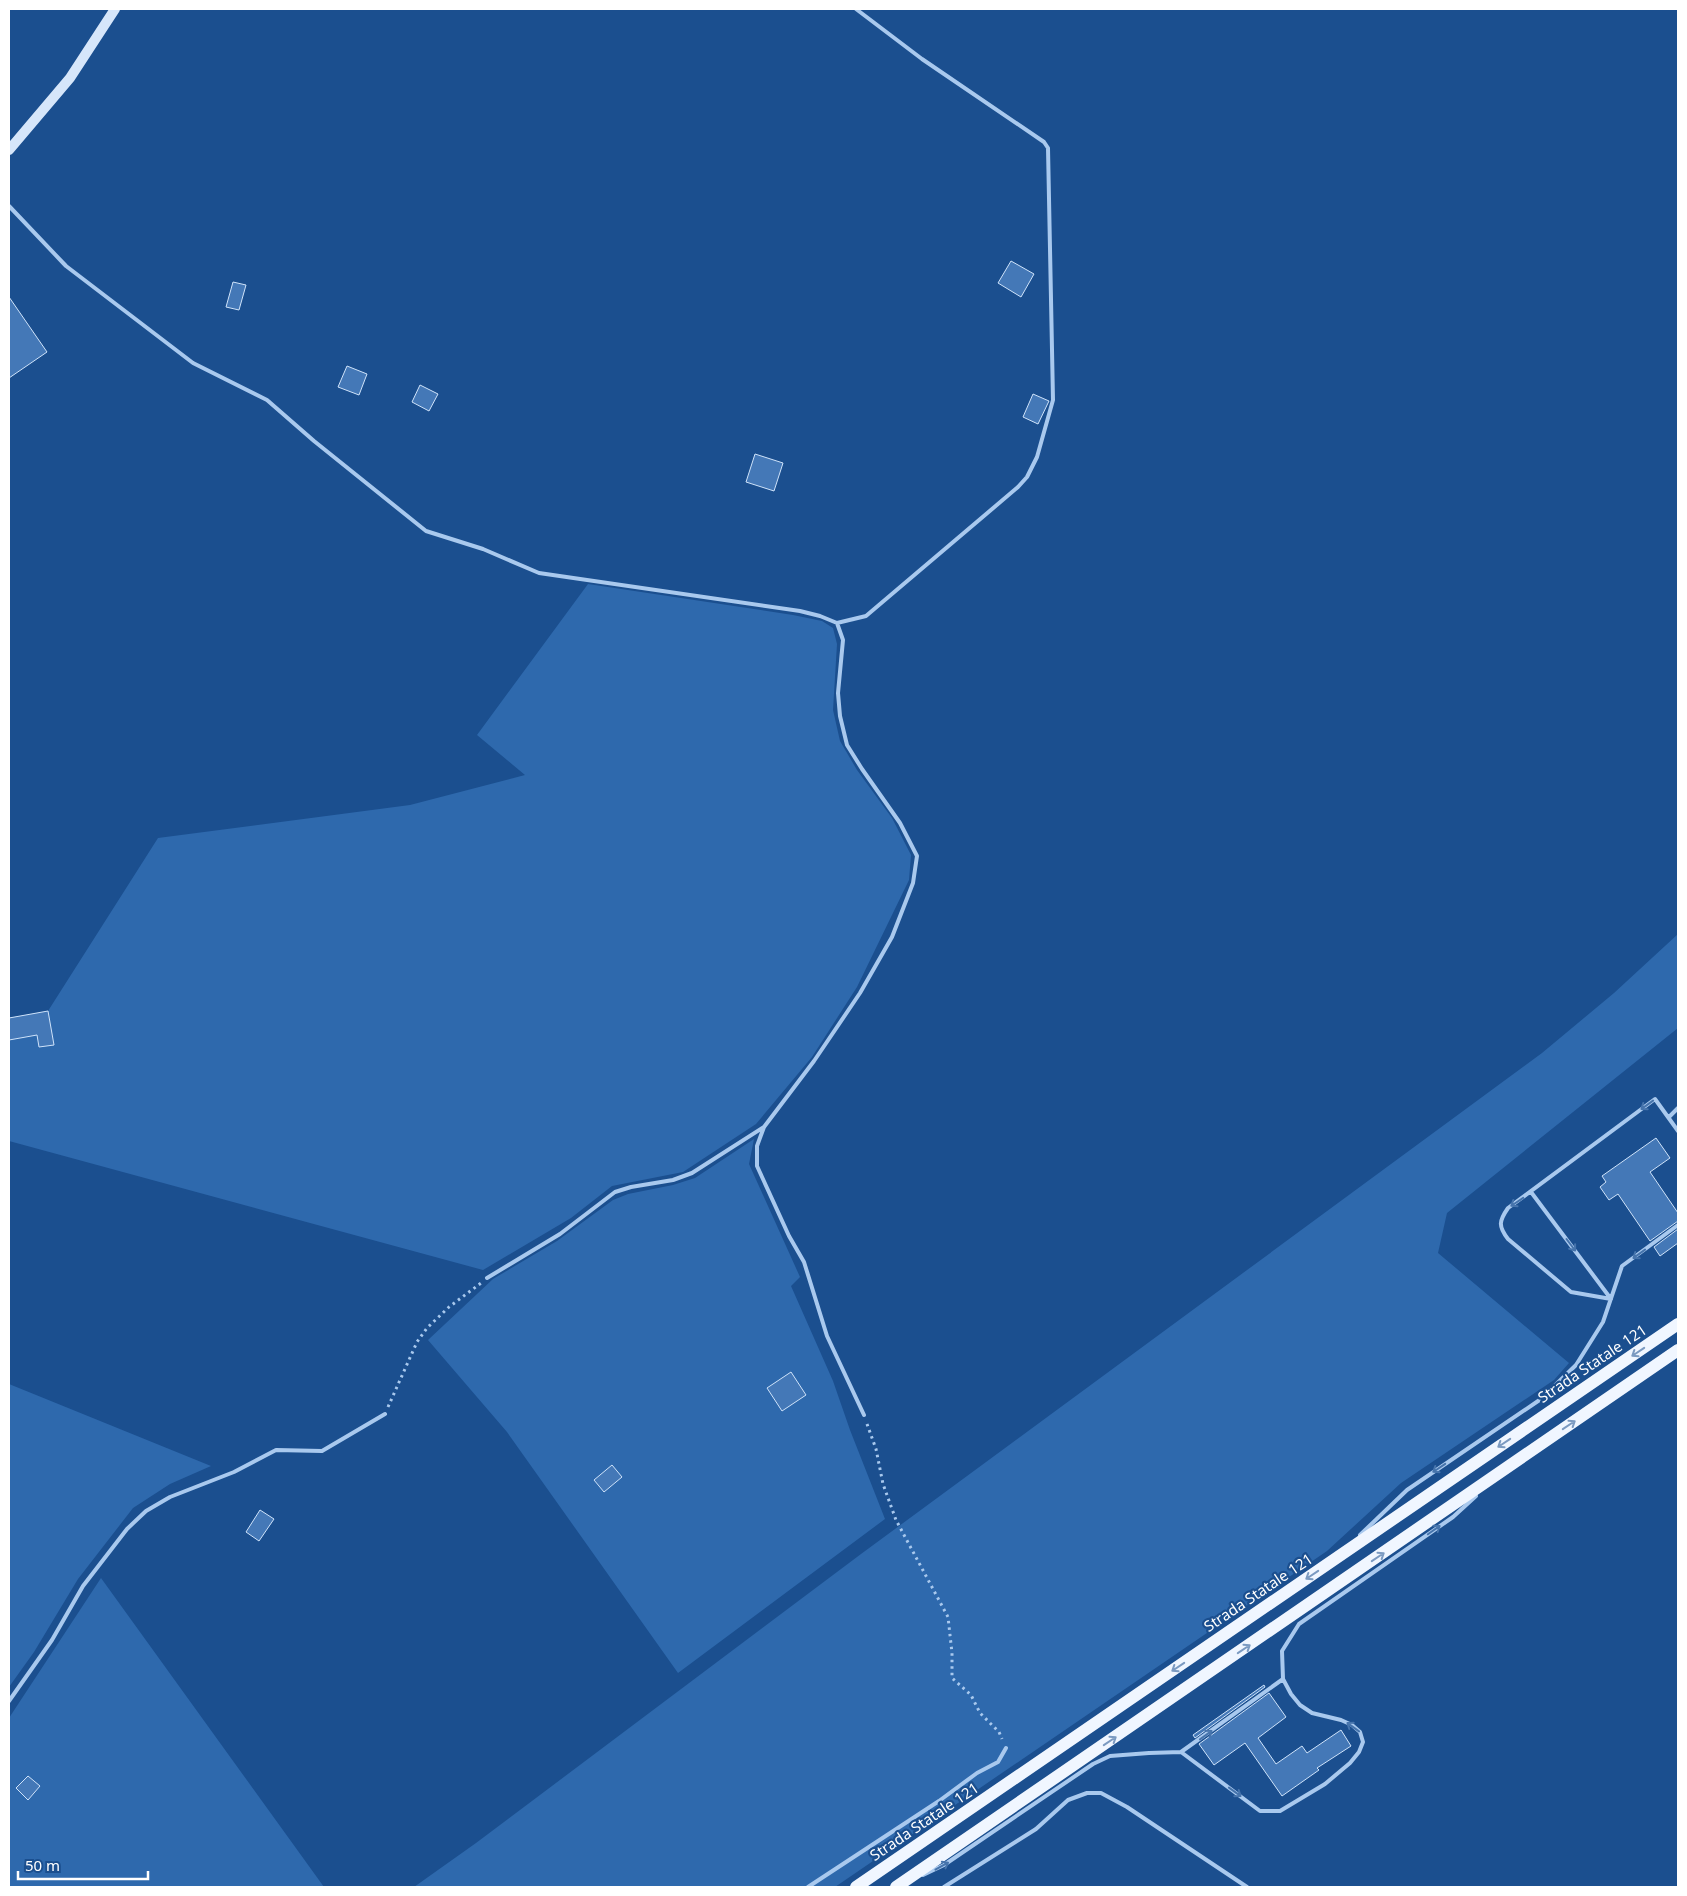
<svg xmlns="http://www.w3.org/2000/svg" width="1687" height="1896" font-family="'Noto Sans',sans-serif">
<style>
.green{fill:#2e69ad}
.building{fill:#4478b7;stroke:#cfe3fa}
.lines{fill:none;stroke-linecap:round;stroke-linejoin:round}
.path{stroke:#a9c9ee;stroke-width:3;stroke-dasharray:2.5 4;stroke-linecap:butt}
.lane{stroke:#a9c9ee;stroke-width:4}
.secondary{stroke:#d6e6fa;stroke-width:10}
.primary{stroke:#f0f6ff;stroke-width:12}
.oneway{stroke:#4674ac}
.oneway2{stroke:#7b9ac1}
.labels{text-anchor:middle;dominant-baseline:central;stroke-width:4.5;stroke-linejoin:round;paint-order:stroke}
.street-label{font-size:15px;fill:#fff;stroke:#1b4f8f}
</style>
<rect width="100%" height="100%" fill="#1b4f8f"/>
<!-- green -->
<path class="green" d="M 588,584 L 793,615 L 822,621 L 833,628 L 837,644 L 833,710 L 840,741 L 857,770 L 892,818 L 911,855 L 909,880 L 857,987 L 812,1057 L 756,1124 L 683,1172 L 612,1186 L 571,1218 L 483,1270 L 9,1141 L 9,1018 L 48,1011 L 158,838 L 410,805 L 525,775 L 477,735 Z
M 1678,934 L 1678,1028 L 1447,1213 L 1438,1253 L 1569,1363 L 1554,1380 L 1401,1483 L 1327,1551 L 835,1887 L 414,1887 L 476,1843 L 861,1554 L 1542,1053 L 1614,993 Z
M 754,1139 L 749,1164 L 800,1277 L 791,1286 L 833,1381 L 850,1430 L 885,1519 L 678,1673 L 507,1432 L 428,1340 L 493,1279 L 557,1241 L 613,1200 L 628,1194 L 673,1185 L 695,1178 Z
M 9,1384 L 211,1466 L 170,1484 L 133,1508 L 78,1579 L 34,1652 L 9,1687 Z
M 101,1578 L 324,1887 L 9,1887 L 9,1718 Z"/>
<!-- building -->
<path class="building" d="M 1011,261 L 1034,274 L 1021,297 L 998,283 Z
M 233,282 L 246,285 L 239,310 L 226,307 Z
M 9,297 L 47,352 L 9,378 Z
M 347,366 L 367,374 L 359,395 L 338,387 Z
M 420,385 L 438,394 L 429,411 L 412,402 Z
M 1033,394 L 1049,401 L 1038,424 L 1023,417 Z
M 755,454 L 783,463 L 774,491 L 746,482 Z
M 48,1011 L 54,1045 L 39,1047 L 37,1035 L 9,1040 L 9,1018 Z
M 1656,1138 L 1670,1158 L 1650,1172 L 1678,1213 L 1678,1221 L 1650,1241 L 1618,1194 L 1609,1200 L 1600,1187 L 1606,1182 L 1602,1176 Z
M 1678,1229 L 1678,1243 L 1660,1256 L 1654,1247 Z
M 791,1372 L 806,1395 L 782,1411 L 767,1388 Z
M 612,1465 L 622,1477 L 604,1492 L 594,1480 Z
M 260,1510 L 274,1519 L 259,1541 L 246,1532 Z
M 1264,1685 L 1265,1687 L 1195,1738 L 1193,1735 Z
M 1269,1693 L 1286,1717 L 1258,1738 L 1276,1764 L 1302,1746 L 1307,1753 L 1341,1730 L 1351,1746 L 1317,1768 L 1319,1770 L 1282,1796 L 1245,1743 L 1214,1765 L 1199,1744 Z
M 28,1776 L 40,1786 L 28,1800 L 16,1788 Z"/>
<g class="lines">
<!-- path -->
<path class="path" d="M 388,1407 L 417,1342 L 427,1328 L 449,1307 L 481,1283
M 867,1424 L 876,1449 L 883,1484 L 896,1520 L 948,1617 L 952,1653 L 952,1678 L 971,1695 L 980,1713 L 999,1732 L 1002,1739"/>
<!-- lane -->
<path class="lane" d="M 9,206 L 66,266 L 193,363 L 267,400 L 314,441 L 426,531 L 483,549 L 539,573 L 800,611 L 820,616 L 837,623 L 843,640 L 838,693 L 840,716 L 847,745 L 862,769 L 900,823 L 917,856 L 913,883 L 892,937 L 860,993 L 814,1061 L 764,1127 L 757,1146 L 757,1166 L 789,1236 L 804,1262 L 827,1336 L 864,1415
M 837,623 L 866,616 L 1018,487 L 1027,477 L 1037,457 L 1053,400 L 1048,148 L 1044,142 L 922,59 L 856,9
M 1669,1117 L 1678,1108
M 1531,1192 L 1611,1299
M 487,1278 L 560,1234 L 615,1192 L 631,1187 L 673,1180 L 692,1173 L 764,1127
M 1611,1299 L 1571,1292 L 1508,1239 C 1498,1226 1499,1221 1508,1208 L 1655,1099 L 1678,1131
M 1360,1535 L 1407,1490 L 1541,1399 L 1576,1365 L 1603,1322 L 1622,1266 L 1678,1225
M 9,1701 L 52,1640 L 83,1586 L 127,1529 L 146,1511 L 170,1497 L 234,1472 L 276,1450 L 322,1451 L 385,1414
M 1181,1752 L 1260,1811 L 1280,1811 L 1325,1784 L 1350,1763 L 1359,1752 L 1363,1742 L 1360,1732 L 1352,1725 L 1341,1720 L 1312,1713 L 1300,1705 L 1291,1694 L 1283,1679
M 923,1875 L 944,1865 L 1093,1764 L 1110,1756 L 1149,1753 L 1181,1752 L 1283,1679 L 1282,1651 L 1299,1624 L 1453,1517 L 1476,1496
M 808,1887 L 939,1801 L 977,1773 L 998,1762 L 1006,1748
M 944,1887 L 1036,1829 L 1068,1800 L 1087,1793 L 1101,1793 L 1127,1807 L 1247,1887"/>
<!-- secondary -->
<path class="secondary" d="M 9,150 L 70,78 L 115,9"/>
<!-- primary -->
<path class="primary" d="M 856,1887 L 1678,1324
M 896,1887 L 1678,1350"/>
</g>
<!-- one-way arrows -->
<defs><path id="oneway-shaft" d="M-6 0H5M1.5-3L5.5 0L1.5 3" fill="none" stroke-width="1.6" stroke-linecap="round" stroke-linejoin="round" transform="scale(1.25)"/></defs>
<g class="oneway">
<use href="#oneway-shaft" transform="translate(1647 1105) rotate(144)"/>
<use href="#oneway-shaft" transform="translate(1517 1202) rotate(146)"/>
<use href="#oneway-shaft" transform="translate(1571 1245) rotate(53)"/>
<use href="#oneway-shaft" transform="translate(1639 1254) rotate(144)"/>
<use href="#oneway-shaft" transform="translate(1439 1468) rotate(146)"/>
<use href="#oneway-shaft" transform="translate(1434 1530) rotate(-35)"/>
<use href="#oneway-shaft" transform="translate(1353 1727) rotate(-144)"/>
<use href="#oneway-shaft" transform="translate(1206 1735) rotate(-36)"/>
<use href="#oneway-shaft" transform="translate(1235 1792) rotate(36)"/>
<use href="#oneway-shaft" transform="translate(942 1866) rotate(-29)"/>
</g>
<g class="oneway2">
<use href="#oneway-shaft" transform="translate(1638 1352) rotate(146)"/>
<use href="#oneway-shaft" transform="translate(1569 1425) rotate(-34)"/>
<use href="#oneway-shaft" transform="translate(1504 1443) rotate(146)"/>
<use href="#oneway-shaft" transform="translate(1378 1557) rotate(-34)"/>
<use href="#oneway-shaft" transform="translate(1312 1575) rotate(146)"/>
<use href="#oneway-shaft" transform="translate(1244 1649) rotate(-34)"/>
<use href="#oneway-shaft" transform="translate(1178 1667) rotate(146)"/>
<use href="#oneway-shaft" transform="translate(1110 1741) rotate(-34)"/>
</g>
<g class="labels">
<!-- street labels -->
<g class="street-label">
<text transform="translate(1592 1363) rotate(-34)">Strada Statale 121</text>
<text transform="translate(1258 1592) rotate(-34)">Strada Statale 121</text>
<text transform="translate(924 1821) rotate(-34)">Strada Statale 121</text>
</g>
</g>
<!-- border -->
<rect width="1687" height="1896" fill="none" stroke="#ffffff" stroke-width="20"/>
<!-- scale -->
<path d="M18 1871v8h130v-8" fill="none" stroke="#ffffff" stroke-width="2.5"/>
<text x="25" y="1871" font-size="15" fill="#ffffff" stroke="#1b4f8f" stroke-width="4" paint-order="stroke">50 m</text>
</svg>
